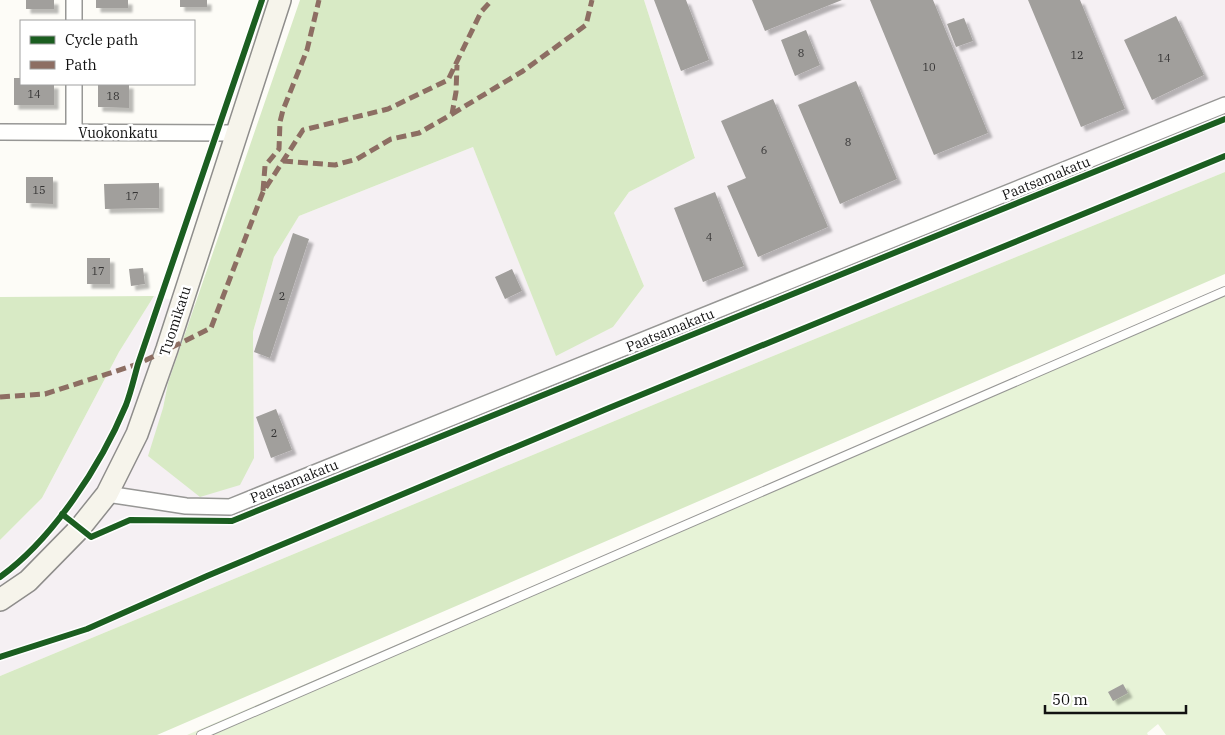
<svg xmlns="http://www.w3.org/2000/svg" width="1225" height="735" font-family="'IBM Plex Serif',serif">
<style>
.industrial{fill:#f5f0f3}
.green{fill:#e7f3d7}
.forest{fill:#d8eac5}
.building{fill:#a19f9c;filter:url(#shadow)}
.lines{fill:none;stroke-linecap:round;stroke-linejoin:round}
.lane-casing{stroke:#979795;stroke-width:10}
.street-casing{stroke:#979795;stroke-width:18}
.secondary-casing{stroke:#8e8d8b;stroke-width:24}
.lane{stroke:#fffffe;stroke-width:8}
.street{stroke:#fffffe;stroke-width:15}
.secondary{stroke:#f6f4eb;stroke-width:21}
.quiet{stroke:#8d6e63;stroke-width:5;stroke-dasharray:10 5;stroke-linecap:butt}
.cycleway-casing{stroke:#fff;stroke-width:9}
.cycleway{stroke:#1b5e20;stroke-width:6}
.labels{text-anchor:middle;dominant-baseline:central;stroke-width:5;stroke-linejoin:round;paint-order:stroke}
.number-label{font-size:11px;fill:#353434}
.street-label{font-size:14px;fill:#111;stroke:#fff}
</style>
<defs>
<filter id="shadow"><feDropShadow dx="4.5" dy="4.5" stdDeviation="1" flood-color="#0004"/></filter>
</defs>
<rect width="100%" height="100%" fill="#fdfcf7"/>
<!-- industrial -->
<path class="industrial" d="M 644,0 L 1225,0 L 1225,172 L 665,400 L 0,676 L 0,540 L 42,498 L 119,352 L 154,296 L 195,305 L 168,383 L 163,408 L 254,458 L 253,332 L 274,257 L 299,216 L 473,147 L 556,355 L 613,327 L 644,286 L 614,213 L 629,192 L 695,157 Z"/>
<!-- green -->
<path class="green" d="M 1225,288 L 1225,735 L 1166,735 L 1158,724 L 1147,733 L 1148,735 L 187,735 Z"/>
<!-- forest -->
<path class="forest" d="M 300,0 L 644,0 L 695,158 L 629,192 L 614,213 L 644,286 L 613,327 L 556,356 L 473,147 L 299,216 L 274,257 L 253,332 L 254,458 L 240,485 L 200,497 L 148,456 L 163,408 L 168,383 Z
M 1225,172 L 1225,274 L 157,735 L 0,735 L 0,676 L 665,400 Z
M 154,296 L 119,352 L 42,498 L 0,540 L 0,297 Z"/>
<!-- building -->
<path class="building" d="M 26,0 L 54,0 L 54,9 L 26,9 Z
M 96,0 L 128,0 L 128,8 L 96,8 Z
M 180,0 L 207,0 L 207,7 L 180,7 Z
M 654,0 L 686,0 L 709,60 L 681,71 Z
M 752,0 L 842,0 L 765,31 Z
M 870,0 L 933,0 L 988,133 L 934,155 Z
M 1028,0 L 1080,0 L 1125,109 L 1081,127 Z
M 1176,16 L 1204,75 L 1152,100 L 1124,40 Z
M 964,18 L 973,41 L 956,47 L 947,24 Z
M 806,30 L 820,65 L 795,76 L 781,40 Z
M 14,78 L 21,78 L 21,84 L 54,84 L 54,105 L 14,105 Z
M 856,81 L 897,179 L 840,204 L 798,105 Z
M 98,84 L 129,84 L 129,108 L 98,107 Z
M 773,99 L 828,227 L 758,257 L 727,186 L 746,178 L 721,121 Z
M 26,177 L 53,177 L 53,204 L 26,203 Z
M 159,183 L 159,208 L 105,209 L 104,184 Z
M 715,192 L 744,266 L 703,282 L 674,208 Z
M 293,233 L 309,239 L 270,358 L 254,352 Z
M 87,258 L 110,258 L 110,284 L 87,284 Z
M 143,268 L 145,284 L 131,286 L 129,269 Z
M 512,269 L 522,291 L 505,299 L 495,277 Z
M 276,409 L 292,450 L 271,458 L 256,417 Z
M 1123,684 L 1128,693 L 1113,701 L 1108,692 Z"/>
<g class="lines">
<defs>
<path id="lane" d="M 201,735 L 1225,291"/>
<path id="street" d="M 74,21 L 74,0
M 0,132 L 236,133
M 74,132 L 74,84
M 107,494 L 186,506 L 230,507 L 1225,105"/>
<path id="secondary" d="M 0,600 L 28,581 L 79,529 L 107,494 L 137,434 L 167,349 L 280,0"/>
</defs>
<!-- lane casing -->
<use href="#lane" class="lane-casing"/>
<!-- street casing -->
<use href="#street" class="street-casing"/>
<!-- secondary casing -->
<use href="#secondary" class="secondary-casing"/>
<!-- lane -->
<use href="#lane" class="lane"/>
<!-- street -->
<use href="#street" class="street"/>
<!-- secondary -->
<use href="#secondary" class="secondary"/>
<!-- quiet -->
<path class="quiet" d="M 452,114 L 523,71 L 586,25 L 592,0
M 283,161 L 335,165 L 357,159 L 391,139 L 419,133 L 452,114 L 456,92 L 457,65
M 263,191 L 265,166 L 279,149 L 280,122 L 283,110 L 307,50 L 319,0
M 0,397 L 45,394 L 138,364 L 211,328 L 263,192 L 303,130 L 388,109 L 448,80 L 481,12 L 492,0"/>
<defs>
<path id="cycleway" d="M 62,514 L 91,537 L 130,520 L 232,521 L 1225,119
M 0,577 C 53,539 101,465 126,405 C 131,392 134,378 138,364 L 262,0
M 0,657 L 87,629 L 207,576 L 609,408 L 1225,156"/>
</defs>
<!-- cycleway casing -->
<use href="#cycleway" class="cycleway-casing"/>
<!-- cycleway -->
<use href="#cycleway" class="cycleway"/>
</g>
<g class="labels">
<!-- number labels -->
<g class="number-label">
<text x="801" y="53">8</text>
<text x="1077" y="55">12</text>
<text x="1164" y="58">14</text>
<text x="929" y="67">10</text>
<text x="34" y="94">14</text>
<text x="113" y="96">18</text>
<text x="848" y="142">8</text>
<text x="764" y="150">6</text>
<text x="39" y="190">15</text>
<text x="132" y="196">17</text>
<text x="709" y="237">4</text>
<text x="98" y="271">17</text>
<text x="282" y="296">2</text>
<text x="274" y="433">2</text>
</g>
<!-- street labels -->
<g class="street-label">
<text x="118" y="133">Vuokonkatu</text>
<text transform="translate(1046 178) rotate(-22)">Paatsamakatu</text>
<text transform="translate(175 321) rotate(-72)">Tuomikatu</text>
<text transform="translate(670 330) rotate(-22)">Paatsamakatu</text>
<text transform="translate(294 481) rotate(-22)">Paatsamakatu</text>
</g>
</g>
<!-- legend -->
<rect x="20" y="20" width="175" height="65" fill="#ffffff" stroke="#a0a0a0"/>
<rect x="30" y="36" width="25" height="8" fill="#1b5e20" stroke="#a0a0a0"/>
<text x="65" y="45" font-size="15" fill="#111111">Cycle path</text>
<rect x="30" y="61" width="25" height="8" fill="#8d6e63" stroke="#a0a0a0"/>
<text x="65" y="70" font-size="15" fill="#111111">Path</text>
<!-- scale -->
<path d="M1045 705v8h141v-8" fill="none" stroke="#111111" stroke-width="2.5"/>
<text x="1052" y="705" font-size="15" fill="#111111" stroke="#ffffff" stroke-width="4" paint-order="stroke">50 m</text>
</svg>
